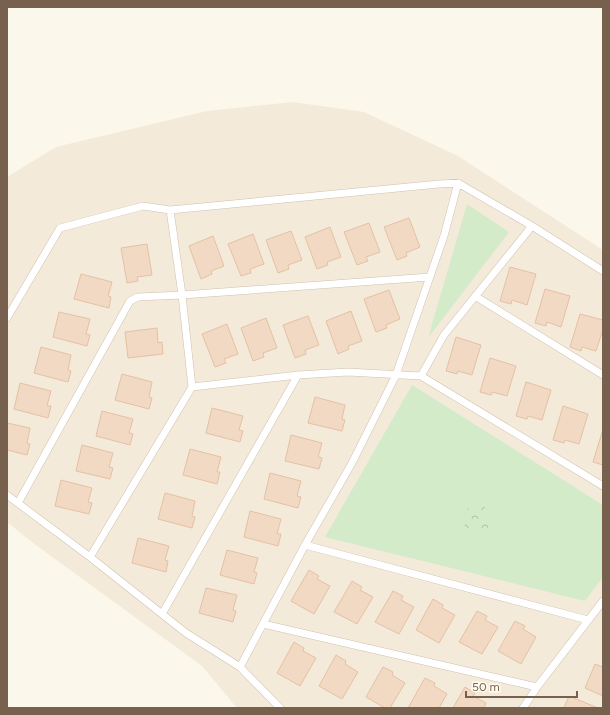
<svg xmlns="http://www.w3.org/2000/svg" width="610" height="715" font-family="Figtree,sans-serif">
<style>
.residential{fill:#f4eada}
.green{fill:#d4ebc9}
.park{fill:url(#park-crowns)}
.building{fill:#f2d9c3;stroke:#e4c1a4}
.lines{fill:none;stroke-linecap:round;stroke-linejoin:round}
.lane-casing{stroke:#cfc0b0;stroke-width:8}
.lane{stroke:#fff;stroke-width:7}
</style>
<defs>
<pattern id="park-crowns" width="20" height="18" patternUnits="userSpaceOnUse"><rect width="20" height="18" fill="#d4ebc9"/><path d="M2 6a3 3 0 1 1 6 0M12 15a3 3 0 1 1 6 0" fill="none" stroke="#b1c2a5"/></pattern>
</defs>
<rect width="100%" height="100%" fill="#fcf7eb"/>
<!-- residential -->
<path class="residential" d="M 293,102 L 364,112 L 458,156 L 603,250 L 603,708 L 237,708 L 202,666 L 33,543 L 7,522 L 7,177 L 56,147 L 207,111 Z"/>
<!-- green -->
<path class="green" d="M 467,204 L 509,232 L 428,338 Z
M 412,385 L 603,505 L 603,577 L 585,601 L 325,537 Z"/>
<!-- park -->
<path class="park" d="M463 519a14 14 0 1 1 28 0a14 14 0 1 1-28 0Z"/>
<!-- building -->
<path class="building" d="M 409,218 L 420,247 L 406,253 L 407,256 L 397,260 L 384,227 Z
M 369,223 L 380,252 L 366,257 L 368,261 L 357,265 L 344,232 Z
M 330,227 L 341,257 L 327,262 L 328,265 L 317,269 L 305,237 Z
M 291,231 L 302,260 L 288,265 L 289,269 L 278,273 L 266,240 Z
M 253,234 L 264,264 L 250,269 L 251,273 L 241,276 L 228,244 Z
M 213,236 L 224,266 L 211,271 L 212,274 L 201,279 L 189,246 Z
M 147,244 L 152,275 L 137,277 L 138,281 L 127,283 L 121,248 Z
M 510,267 L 536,274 L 527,305 L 512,300 L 511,304 L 500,301 Z
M 81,274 L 112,282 L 108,296 L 111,297 L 109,308 L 74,299 Z
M 545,289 L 570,296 L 561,327 L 547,322 L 546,326 L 535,323 Z
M 389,290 L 400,319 L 386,325 L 387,328 L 376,332 L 364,299 Z
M 351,311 L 362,341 L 348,346 L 349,349 L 338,354 L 326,321 Z
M 59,312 L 90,319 L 86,334 L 90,335 L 87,346 L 53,337 Z
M 580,314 L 603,320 L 603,329 L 596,351 L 582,347 L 581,351 L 570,347 Z
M 308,316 L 319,345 L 305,350 L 306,354 L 295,358 L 283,325 Z
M 266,318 L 277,348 L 263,353 L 264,357 L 253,361 L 241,328 Z
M 227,324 L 238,354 L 224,359 L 226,363 L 215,367 L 202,334 Z
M 157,328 L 158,343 L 162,342 L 163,354 L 128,358 L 125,332 Z
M 456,337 L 481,345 L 472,375 L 458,371 L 457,374 L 446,371 Z
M 41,347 L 71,355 L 68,370 L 71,371 L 68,382 L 34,373 Z
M 490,358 L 516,366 L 507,396 L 492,392 L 491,395 L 480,392 Z
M 122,374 L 152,382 L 149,397 L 152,398 L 149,409 L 115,400 Z
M 526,382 L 551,390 L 542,420 L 528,416 L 527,419 L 516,416 Z
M 20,383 L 51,391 L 47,406 L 51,406 L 48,418 L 14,409 Z
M 315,397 L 345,405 L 342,419 L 345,420 L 342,431 L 308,423 Z
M 563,406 L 588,414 L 579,444 L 565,440 L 564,443 L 553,440 Z
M 212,408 L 243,416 L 239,430 L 243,431 L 240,442 L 206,433 Z
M 102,411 L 133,419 L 129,433 L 133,434 L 130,445 L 96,436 Z
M 7,423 L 30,428 L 27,443 L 30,444 L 27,455 L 7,450 Z
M 603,429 L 603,465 L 593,462 Z
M 291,435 L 322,443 L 318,457 L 322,458 L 319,469 L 285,461 Z
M 82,445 L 113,453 L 109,467 L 113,468 L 110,479 L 76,471 Z
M 190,449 L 221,457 L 217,472 L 220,472 L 217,484 L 183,475 Z
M 270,473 L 301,481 L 297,496 L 301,497 L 298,508 L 264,499 Z
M 61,480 L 92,488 L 88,502 L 92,503 L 89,514 L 55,506 Z
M 165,493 L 195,501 L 192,516 L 195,517 L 192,528 L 158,519 Z
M 250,511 L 281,519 L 277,534 L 281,534 L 278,546 L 244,537 Z
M 138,538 L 169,546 L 165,560 L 168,561 L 166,572 L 132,563 Z
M 227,550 L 258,558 L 254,572 L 257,573 L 254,584 L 220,575 Z
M 309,570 L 319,576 L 317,579 L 330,586 L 314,614 L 291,601 Z
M 352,581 L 362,587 L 360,590 L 373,597 L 357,624 L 334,612 Z
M 206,588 L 237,595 L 233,610 L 236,611 L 233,622 L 199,613 Z
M 393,591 L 403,596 L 401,600 L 414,607 L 399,634 L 375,622 Z
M 433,599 L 443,605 L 442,608 L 455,615 L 439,643 L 416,630 Z
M 477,611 L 487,616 L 485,620 L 498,627 L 482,654 L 459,642 Z
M 515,621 L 525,626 L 523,629 L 536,637 L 521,664 L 498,651 Z
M 294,642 L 304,648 L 303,651 L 316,658 L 300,686 L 277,673 Z
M 336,655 L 346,661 L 345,664 L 358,672 L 342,699 L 319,686 Z
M 595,664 L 603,667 L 603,696 L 585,688 Z
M 383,667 L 393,672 L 392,675 L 405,683 L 390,708 L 385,708 L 366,697 Z
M 425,678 L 435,683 L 434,686 L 447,694 L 439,708 L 408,708 Z
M 465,687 L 475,693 L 473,696 L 486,703 L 484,708 L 453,708 Z
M 569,696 L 598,708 L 564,708 Z"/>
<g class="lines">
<defs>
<path id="lane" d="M 475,296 L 603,375
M 7,318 L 60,228 L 143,206 L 170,210 L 439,184 L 458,183 L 532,226 L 603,271
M 421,376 L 444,335 L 532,226
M 192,387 L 298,375 L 348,372 L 421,376 L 603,486
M 7,495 L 90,557 L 186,633 L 240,667 L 280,708
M 18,503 L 130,301 L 138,297 L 182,295 L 430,277
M 305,545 L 588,620
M 90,557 L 192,387 L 182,295 L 170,210
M 162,614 L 298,375
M 263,624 L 537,687
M 240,667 L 305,545 L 352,463 L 396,375 L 444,236 L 458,183
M 523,708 L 537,687 L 603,601"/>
</defs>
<!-- lane casing -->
<use href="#lane" class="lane-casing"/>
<!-- lane -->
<use href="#lane" class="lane"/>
</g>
<!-- border -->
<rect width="610" height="715" fill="none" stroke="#78604e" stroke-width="16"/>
<!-- scale -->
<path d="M466 691v6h111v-6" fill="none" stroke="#78604e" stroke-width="2"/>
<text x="472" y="691" font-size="12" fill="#78604e" stroke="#fffbf2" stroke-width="3" paint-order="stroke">50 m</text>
</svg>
